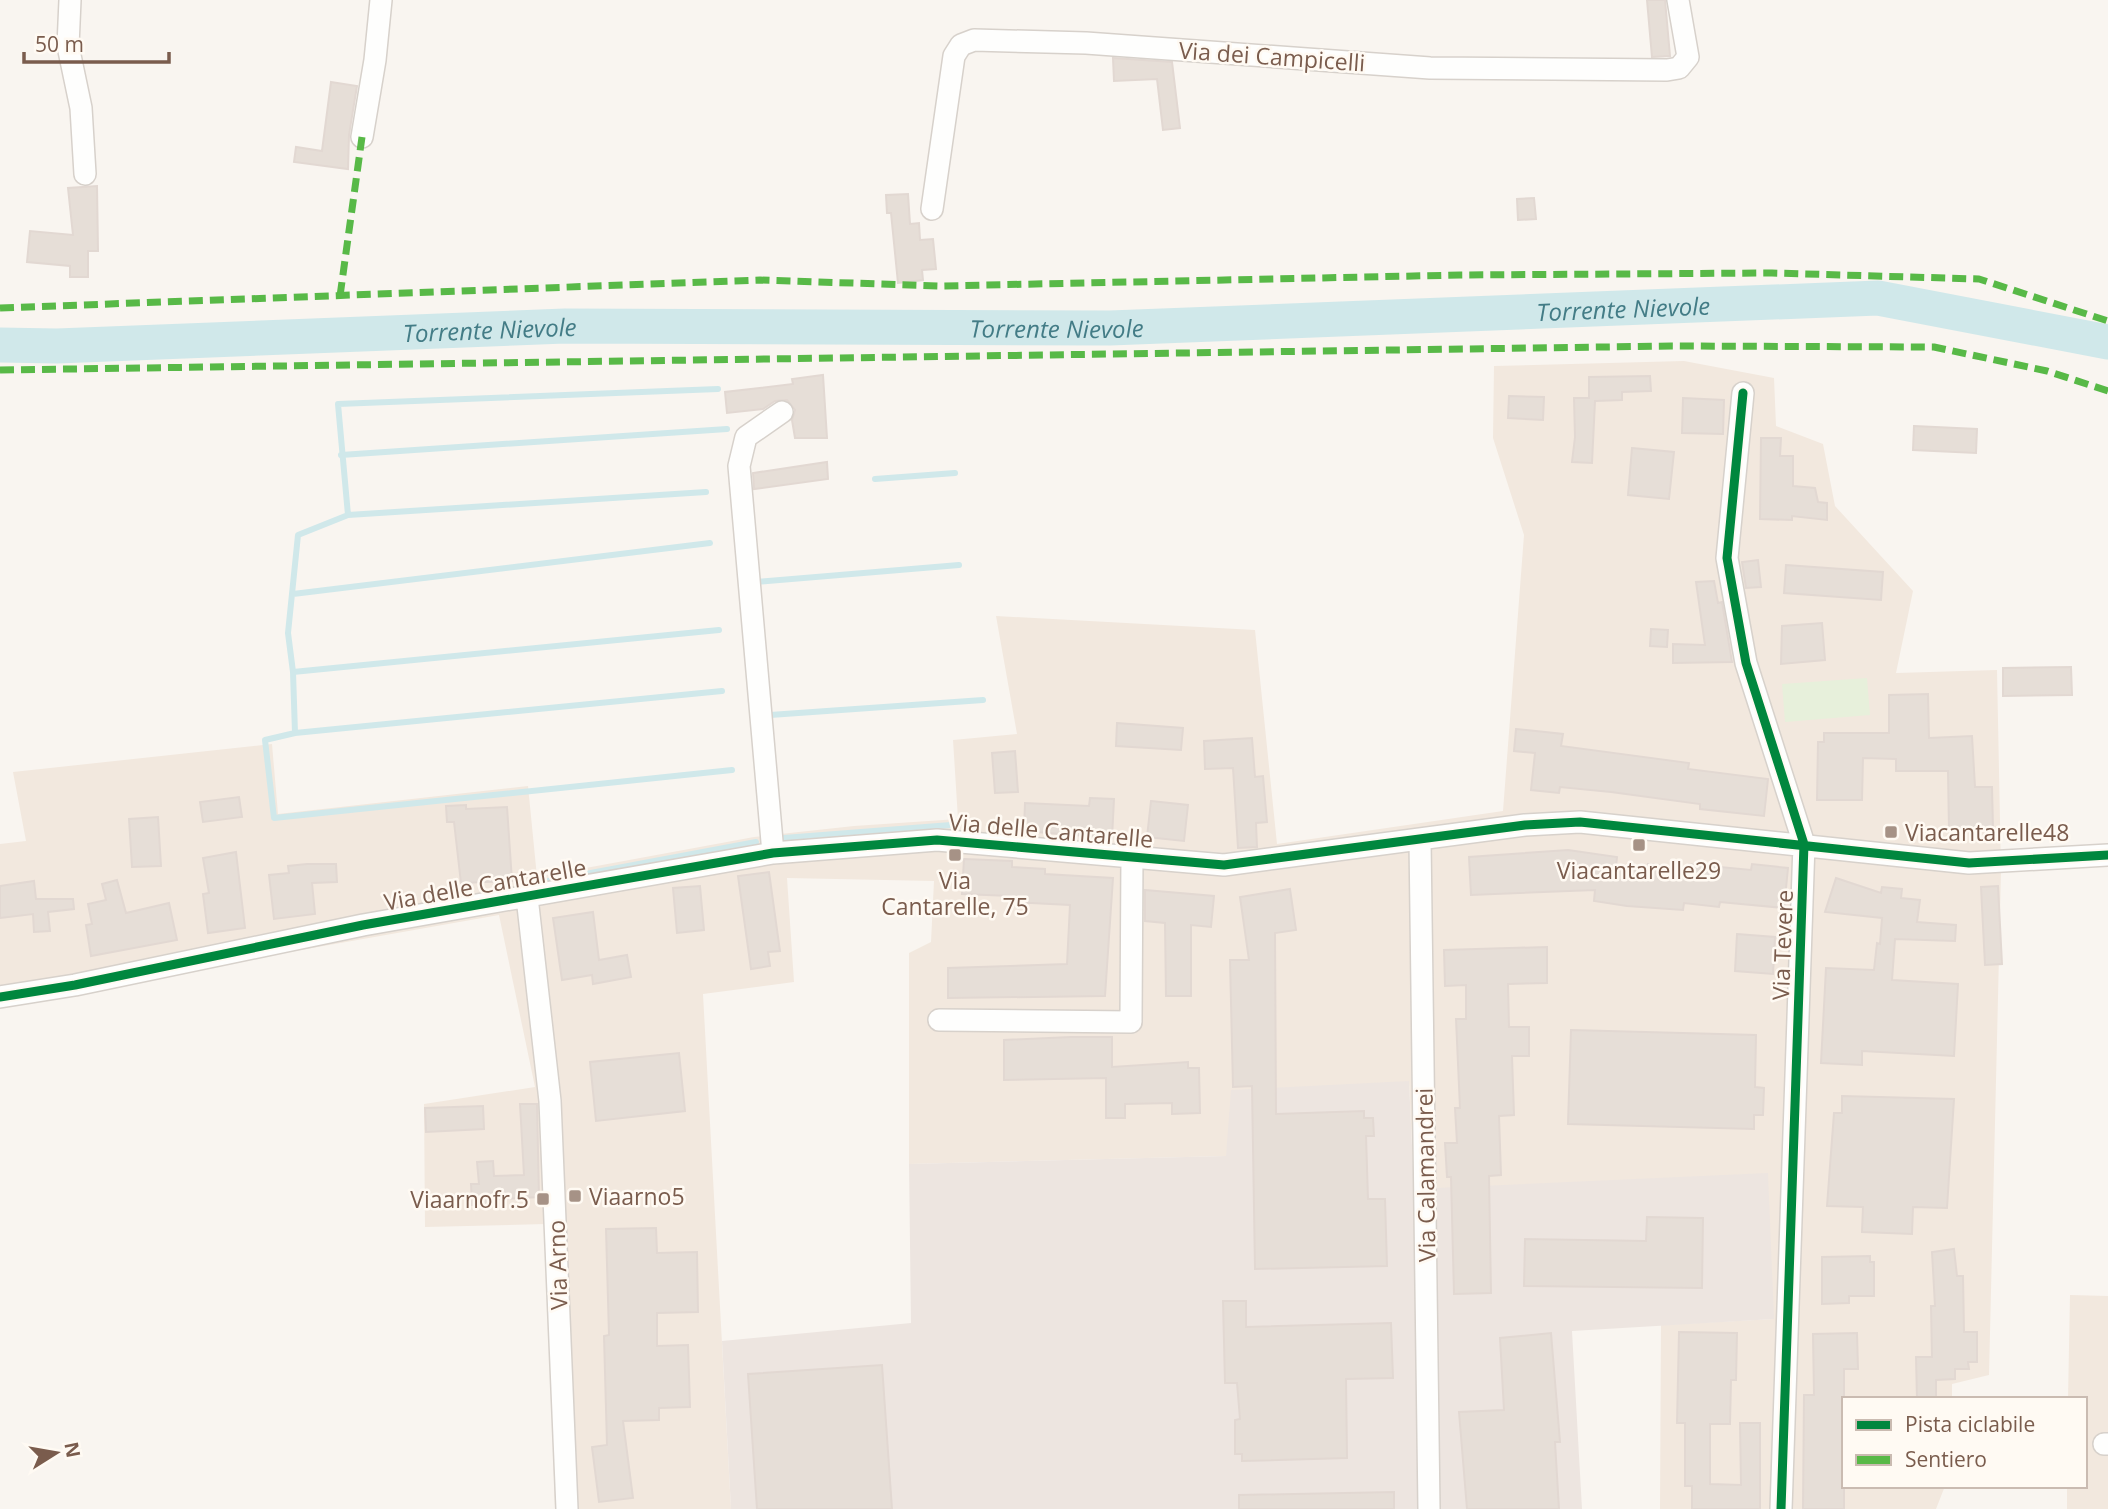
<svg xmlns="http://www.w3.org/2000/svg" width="2108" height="1509" font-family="'Open Sans',sans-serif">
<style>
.residential{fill:#f2e8de}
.industrial{fill:#ede5e0}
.green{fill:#e7f0db}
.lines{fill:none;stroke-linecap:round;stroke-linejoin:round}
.stream{stroke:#d0e8ea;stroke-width:6}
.river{stroke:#d0e8ea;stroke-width:35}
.building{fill:#e6ded7;stroke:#e2d8d2;stroke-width:2}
.minor-casing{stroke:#d7d1cb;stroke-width:24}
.minor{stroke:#fefefd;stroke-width:21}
.quiet{stroke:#58b947;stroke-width:7;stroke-dasharray:14 7;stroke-linecap:butt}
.cycleway-casing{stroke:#fffaf3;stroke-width:13}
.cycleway{stroke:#00873e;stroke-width:9}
.poi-dot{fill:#a69286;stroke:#fffaf3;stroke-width:2.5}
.labels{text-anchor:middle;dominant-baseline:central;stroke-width:5;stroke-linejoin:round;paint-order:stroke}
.street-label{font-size:23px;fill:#7a5c4d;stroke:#fffaf3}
.poi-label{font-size:23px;fill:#7a5c4d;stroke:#fffaf3;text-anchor:start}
.water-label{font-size:24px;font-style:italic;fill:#437c86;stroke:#fffaf3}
</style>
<rect width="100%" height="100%" fill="#f9f5f0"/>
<!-- residential -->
<path class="residential" d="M 1684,361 L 1774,378 L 1776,426 L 1823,444 L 1835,506 L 1913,591 L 1896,673 L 1997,670 L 2001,871 L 1989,1375 L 1952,1384 L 1952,1399 L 1844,1399 L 1844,1486 L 1945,1486 L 1936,1509 L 1660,1509 L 1661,1325 L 1774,1319 L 1414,1189 L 1409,1081 L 1226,1156 L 909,1164 L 909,953 L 931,942 L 934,881 L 787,878 L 794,982 L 703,994 L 731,1509 L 555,1509 L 546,1224 L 425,1227 L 424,1104 L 535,1087 L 499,915 L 0,1003 L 0,844 L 26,841 L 13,772 L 272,744 L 278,814 L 528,786 L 537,877 L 754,837 L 854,826 L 958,819 L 953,740 L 1017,734 L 996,616 L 1255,630 L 1277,844 L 1503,811 L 1524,535 L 1493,438 L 1494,366 Z
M 2070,1295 L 2108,1296 L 2108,1509 L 2067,1509 L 2067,1486 L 2085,1486 L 2085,1399 L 2068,1399 Z"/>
<!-- industrial -->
<path class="industrial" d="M 1409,1081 L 1414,1189 L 1768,1173 L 1774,1319 L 1572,1331 L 1582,1509 L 731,1509 L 722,1341 L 911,1323 L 909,1164 L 1226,1156 L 1231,1090 Z"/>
<!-- green -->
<path class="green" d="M 1867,678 L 1870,715 L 1785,722 L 1782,684 Z"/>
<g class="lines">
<!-- stream -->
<path class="stream" d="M 718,389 L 338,404 L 348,515 L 298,535 L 288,633 L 293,672 L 295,733 L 265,740 L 274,818 L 732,770
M 341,455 L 727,429
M 875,479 L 955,473
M 348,515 L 706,492
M 756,582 L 959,565
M 293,594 L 710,543
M 293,672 L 719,630
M 770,715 L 983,700
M 295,733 L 722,691
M 784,838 L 951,825
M 527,885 L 756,842"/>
<!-- river -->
<path class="river" id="s1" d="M 0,345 L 57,346 L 565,326 L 1110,328 L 1878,298 L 2108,342"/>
</g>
<!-- building -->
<path class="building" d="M 1647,0 L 1665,0 L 1670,56 L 1652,57 Z
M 1113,58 L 1172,62 L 1180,128 L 1163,130 L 1157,79 L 1114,81 Z
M 331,82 L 357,86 L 349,135 L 348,169 L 294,162 L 296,147 L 322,151 Z
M 97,186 L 98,251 L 88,251 L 88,277 L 70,277 L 70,266 L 27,262 L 30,231 L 73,235 L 68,188 Z
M 908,194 L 910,224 L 919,223 L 920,240 L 933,239 L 936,269 L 922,270 L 923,280 L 898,283 L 891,213 L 887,213 L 886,195 Z
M 1534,198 L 1536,219 L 1518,220 L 1517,199 Z
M 823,375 L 827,438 L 795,438 L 792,420 L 795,410 L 787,400 L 775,401 L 763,409 L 727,413 L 725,392 L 793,384 L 792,379 Z
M 1650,376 L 1651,391 L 1622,392 L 1622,400 L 1595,401 L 1592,463 L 1572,462 L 1575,437 L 1574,398 L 1589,398 L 1589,377 Z
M 1509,396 L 1544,397 L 1543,420 L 1508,418 Z
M 1683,398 L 1724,400 L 1723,434 L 1682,433 Z
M 1914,426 L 1977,429 L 1976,453 L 1913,450 Z
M 1761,438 L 1781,438 L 1780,456 L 1793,456 L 1793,486 L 1815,488 L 1818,502 L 1827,503 L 1827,520 L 1792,516 L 1792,520 L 1760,519 Z
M 1632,448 L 1674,452 L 1669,499 L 1628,495 Z
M 827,462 L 828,479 L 754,489 L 753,473 Z
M 1758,560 L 1761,587 L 1746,588 L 1742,562 Z
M 1786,565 L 1883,572 L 1881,600 L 1784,593 Z
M 1714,581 L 1718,603 L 1722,602 L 1732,662 L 1673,663 L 1673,644 L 1705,645 L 1696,582 Z
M 1822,623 L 1825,660 L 1781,664 L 1782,626 Z
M 1651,629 L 1668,630 L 1667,647 L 1650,646 Z
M 2071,667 L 2072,695 L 2003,696 L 2003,668 Z
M 1928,694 L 1929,738 L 1972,736 L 1975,787 L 1992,787 L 1993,829 L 1949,830 L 1948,771 L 1896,771 L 1896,759 L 1863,758 L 1862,800 L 1817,800 L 1818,742 L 1824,742 L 1824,733 L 1889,733 L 1889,695 Z
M 1117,723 L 1183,728 L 1181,750 L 1116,746 Z
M 1516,729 L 1563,734 L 1561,746 L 1689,763 L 1688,769 L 1768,779 L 1764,816 L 1700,809 L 1700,804 L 1611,792 L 1560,787 L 1559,793 L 1531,790 L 1535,753 L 1514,751 Z
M 1252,738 L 1255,777 L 1263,776 L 1267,822 L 1256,823 L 1257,847 L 1238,848 L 1233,768 L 1205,769 L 1204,741 Z
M 1015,751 L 1018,792 L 995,793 L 992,753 Z
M 239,797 L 242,817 L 203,822 L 200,802 Z
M 1090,798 L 1114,799 L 1112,838 L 1024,831 L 1025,803 L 1089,806 Z
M 1151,801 L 1188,805 L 1184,841 L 1147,837 Z
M 466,805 L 466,809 L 507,807 L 512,881 L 461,883 L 454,822 L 447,822 L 446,806 Z
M 158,817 L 161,866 L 132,867 L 129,819 Z
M 1568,850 L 1617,857 L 1616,866 L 1647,870 L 1648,864 L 1688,868 L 1689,864 L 1751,870 L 1752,864 L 1788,868 L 1784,908 L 1720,902 L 1719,907 L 1684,903 L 1683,910 L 1627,906 L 1594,901 L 1595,890 L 1471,895 L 1469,857 Z
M 236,852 L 245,928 L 208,933 L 203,894 L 209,893 L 203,858 Z
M 964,859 L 1012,861 L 1012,867 L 1045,869 L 1045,874 L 1113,878 L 1105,996 L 948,998 L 948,968 L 1067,964 L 1070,905 L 1011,902 L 1011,896 L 962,894 Z
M 307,864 L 336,864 L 337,882 L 312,883 L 315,914 L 274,919 L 269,875 L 289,873 L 288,866 Z
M 769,872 L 780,951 L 768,952 L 770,966 L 751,969 L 738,876 Z
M 1836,878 L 1881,893 L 1882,887 L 1902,889 L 1901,898 L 1920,900 L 1917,922 L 1956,925 L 1955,941 L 1895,939 L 1892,980 L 1958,984 L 1954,1056 L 1862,1051 L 1862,1065 L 1821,1063 L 1826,968 L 1874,970 L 1877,943 L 1880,944 L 1882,918 L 1825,912 Z
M 117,880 L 126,913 L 169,903 L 177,940 L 91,956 L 86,925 L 92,924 L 88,904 L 106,900 L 102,884 Z
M 34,881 L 36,899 L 73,899 L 74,909 L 48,912 L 50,931 L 34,932 L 33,914 L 0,918 L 0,886 Z
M 700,886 L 704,930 L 677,933 L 673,888 Z
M 1998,886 L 2002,964 L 1985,965 L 1981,887 Z
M 1290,889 L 1296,930 L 1275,933 L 1276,1114 L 1364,1111 L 1364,1118 L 1373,1118 L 1374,1136 L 1366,1136 L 1368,1199 L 1385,1199 L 1387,1266 L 1255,1269 L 1252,1086 L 1233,1087 L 1230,960 L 1249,960 L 1240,897 Z
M 1145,890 L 1214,896 L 1211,927 L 1191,925 L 1191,996 L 1166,996 L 1165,923 L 1145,921 Z
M 593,912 L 599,960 L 627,955 L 631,977 L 593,984 L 592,975 L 562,980 L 553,918 Z
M 1737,934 L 1775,937 L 1773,974 L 1735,971 Z
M 1547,947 L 1547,983 L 1508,984 L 1509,1027 L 1529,1027 L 1529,1056 L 1512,1056 L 1514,1115 L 1499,1116 L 1501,1175 L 1489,1176 L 1491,1293 L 1454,1294 L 1451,1177 L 1447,1177 L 1445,1143 L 1457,1143 L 1455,1108 L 1460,1108 L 1456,1019 L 1466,1019 L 1466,985 L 1445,986 L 1444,950 Z
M 1571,1030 L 1756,1035 L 1755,1087 L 1764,1088 L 1763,1115 L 1754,1115 L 1754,1129 L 1568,1124 Z
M 1071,1037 L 1112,1037 L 1112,1067 L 1188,1062 L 1188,1068 L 1199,1068 L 1200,1113 L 1172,1114 L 1172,1103 L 1125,1104 L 1125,1118 L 1106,1118 L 1106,1078 L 1004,1080 L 1004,1040 Z
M 679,1053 L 685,1111 L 596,1121 L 590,1062 Z
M 1842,1096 L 1954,1099 L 1947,1208 L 1913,1207 L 1912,1234 L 1862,1232 L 1863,1207 L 1827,1206 L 1834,1113 L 1842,1113 Z
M 520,1104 L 537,1104 L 539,1197 L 488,1200 L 489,1205 L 472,1205 L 471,1184 L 479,1184 L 477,1162 L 493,1161 L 494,1176 L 524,1175 Z
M 483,1106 L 484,1129 L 426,1132 L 425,1108 Z
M 1647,1217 L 1703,1218 L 1702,1288 L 1524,1286 L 1525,1239 L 1646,1241 Z
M 656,1228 L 657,1253 L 697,1252 L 698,1312 L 657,1313 L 657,1346 L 688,1345 L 690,1407 L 659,1408 L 659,1420 L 623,1421 L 633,1498 L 599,1502 L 592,1447 L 607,1445 L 604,1336 L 609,1335 L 606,1229 Z
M 1954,1249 L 1957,1276 L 1963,1276 L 1964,1332 L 1977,1332 L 1977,1362 L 1968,1362 L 1969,1369 L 1955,1369 L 1955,1379 L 1936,1380 L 1936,1399 L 1917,1399 L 1916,1357 L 1932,1357 L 1931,1306 L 1935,1306 L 1932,1252 Z
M 1870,1256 L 1870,1262 L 1874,1262 L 1874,1296 L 1849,1296 L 1849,1303 L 1822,1304 L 1822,1257 Z
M 1223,1301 L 1246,1301 L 1246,1327 L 1391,1323 L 1393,1378 L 1346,1379 L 1347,1458 L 1242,1461 L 1242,1454 L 1235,1454 L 1235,1420 L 1240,1419 L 1237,1383 L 1225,1383 Z
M 1679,1332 L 1737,1333 L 1736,1380 L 1731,1380 L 1730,1424 L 1710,1424 L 1710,1484 L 1741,1485 L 1740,1423 L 1760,1423 L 1760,1509 L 1692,1509 L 1692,1486 L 1685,1486 L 1685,1423 L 1677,1423 Z
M 1551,1333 L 1560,1442 L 1555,1442 L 1559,1509 L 1467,1509 L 1459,1412 L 1504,1410 L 1500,1338 Z
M 1857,1333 L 1858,1369 L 1844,1369 L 1844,1509 L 1803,1509 L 1804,1395 L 1814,1395 L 1813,1334 Z
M 882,1365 L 892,1509 L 757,1509 L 748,1374 Z
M 1394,1492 L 1394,1509 L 1239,1509 L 1239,1495 Z"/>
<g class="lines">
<defs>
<path id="minor" d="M 70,0 L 68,46 L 81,108 L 85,174
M 362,137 L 375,60 L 381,0
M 932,209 L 954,56 L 961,45 L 974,40 L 1086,43 L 1430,68 L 1667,70 L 1679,68 L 1688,57 L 1678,0
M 1743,393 L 1727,558 L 1746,663 L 1804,844 L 1781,1509
M 1420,840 L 1429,1509
M 773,853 L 739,466 L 746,437 L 782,412
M 527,897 L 550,1101 L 567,1509
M 0,997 L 75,985 L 363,925 L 773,853 L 937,840 L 1224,865 L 1525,825 L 1580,822 L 1969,863 L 2108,855
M 939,1020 L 1131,1022 L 1132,855
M 2104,1444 L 2108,1444"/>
</defs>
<!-- minor casing -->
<use href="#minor" class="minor-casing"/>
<!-- minor -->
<use href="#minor" class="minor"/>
<!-- quiet -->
<path class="quiet" d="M 340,296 L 362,137
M 0,308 L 760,280 L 941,286 L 1460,275 L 1772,273 L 1979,279 L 2108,321
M 0,370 L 1671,346 L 1934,347 L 2047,371 L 2108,391"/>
<defs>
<path id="cycleway" d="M 1743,393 L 1727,558 L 1746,663 L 1804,844 L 1781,1509
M 0,997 L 75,985 L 363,925 L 773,853 L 937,840 L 1224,865 L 1525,825 L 1580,822 L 1969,863 L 2108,855"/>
</defs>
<!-- cycleway casing -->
<use href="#cycleway" class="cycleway-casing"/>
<!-- cycleway -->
<use href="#cycleway" class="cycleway"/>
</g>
<!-- markers -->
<g class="poi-dot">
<rect x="1884" y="825" width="14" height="14" rx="3.5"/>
<rect x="1632" y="838" width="14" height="14" rx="3.5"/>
<rect x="948" y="848" width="14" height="14" rx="3.5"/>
<rect x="568" y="1189" width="14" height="14" rx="3.5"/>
<rect x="536" y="1192" width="14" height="14" rx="3.5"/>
</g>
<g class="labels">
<!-- street labels -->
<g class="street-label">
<text transform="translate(1272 56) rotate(4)">Via dei Campicelli</text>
<text transform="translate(1051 830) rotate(5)">Via delle Cantarelle</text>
<text transform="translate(485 884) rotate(-10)">Via delle Cantarelle</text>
<text transform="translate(1782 945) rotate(-88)">Via Tevere</text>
<text transform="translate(1425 1175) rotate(-91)">Via Calamandrei</text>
<text transform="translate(557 1265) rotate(-92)">Via Arno</text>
</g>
<!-- poi labels -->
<g class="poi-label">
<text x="1905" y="832">Viacantarelle48</text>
<text x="1639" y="870" text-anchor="middle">Viacantarelle29</text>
<text x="955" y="880" text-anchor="middle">Via<tspan x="955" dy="26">Cantarelle, 75</tspan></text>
<text x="589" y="1196">Viaarno5</text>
<text x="529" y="1199" text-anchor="end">Viaarnofr.5</text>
</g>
<!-- water labels -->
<g class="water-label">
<text stroke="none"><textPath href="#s1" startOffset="1624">Torrente Nievole</textPath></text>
<text stroke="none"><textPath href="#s1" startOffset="1057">Torrente Nievole</textPath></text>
<text stroke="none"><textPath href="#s1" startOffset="490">Torrente Nievole</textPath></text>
</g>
</g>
<!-- legend -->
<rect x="1842" y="1397" width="245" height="91" fill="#fffaf3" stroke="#cabbb1" stroke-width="2"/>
<rect x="1856" y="1420" width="35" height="10" fill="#00873e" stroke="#cabbb1" stroke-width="2"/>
<text x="1905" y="1432" font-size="21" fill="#7a5c4d">Pista ciclabile</text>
<rect x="1856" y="1455" width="35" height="10" fill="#58b947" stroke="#cabbb1" stroke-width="2"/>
<text x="1905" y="1467" font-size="21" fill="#7a5c4d">Sentiero</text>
<!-- north arrow -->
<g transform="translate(56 1453) rotate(79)" stroke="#fffaf3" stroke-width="5" paint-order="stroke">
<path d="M0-5L12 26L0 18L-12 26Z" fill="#7a5c4d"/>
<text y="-10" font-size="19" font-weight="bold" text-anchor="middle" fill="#7a5c4d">N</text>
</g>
<!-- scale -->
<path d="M24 52v10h145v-10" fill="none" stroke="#7a5c4d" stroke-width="3.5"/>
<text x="35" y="52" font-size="21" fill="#7a5c4d" stroke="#fffaf3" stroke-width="5" paint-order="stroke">50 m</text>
</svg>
